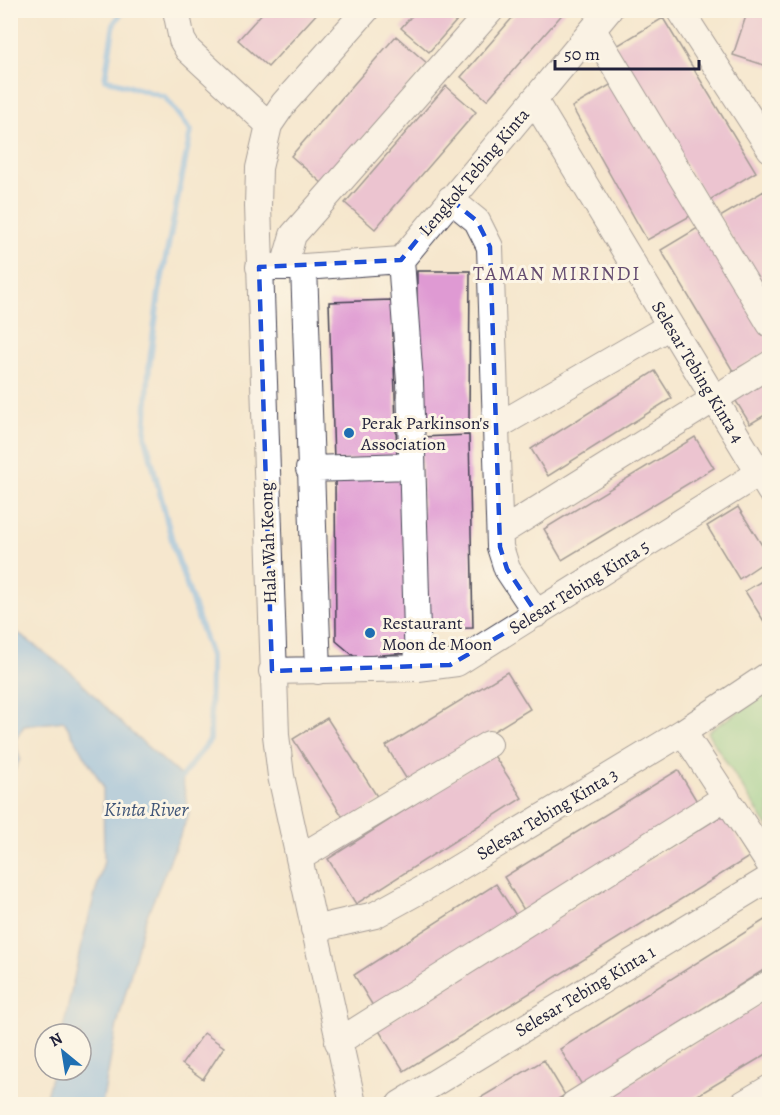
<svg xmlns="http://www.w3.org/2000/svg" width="780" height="1115" font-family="Alegreya,serif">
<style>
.green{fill:#89ce87;stroke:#567861;stroke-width:1.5}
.water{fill:#76b4e9;stroke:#4c6b92;stroke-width:1.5}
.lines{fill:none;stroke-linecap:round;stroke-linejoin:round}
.stream{stroke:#76b4e9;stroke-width:6}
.building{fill:#df9ad3}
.minor-casing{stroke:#424051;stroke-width:28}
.minor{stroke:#fff;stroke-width:26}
.marked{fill:none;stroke:#1d4ed8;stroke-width:4.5;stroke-dasharray:12 8;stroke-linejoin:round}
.poi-dot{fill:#1f6fb2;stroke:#fcf5e5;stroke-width:2}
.labels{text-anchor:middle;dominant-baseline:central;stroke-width:6;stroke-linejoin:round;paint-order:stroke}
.street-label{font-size:18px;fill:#22223b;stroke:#fcf5e5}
.poi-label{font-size:18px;fill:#22223b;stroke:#fcf5e5;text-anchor:start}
.neighbourhood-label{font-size:20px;letter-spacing:1.5px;fill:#644c70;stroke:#fcf5e5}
.water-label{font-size:20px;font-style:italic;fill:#3f5578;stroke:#fcf5e5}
</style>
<rect width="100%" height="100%" fill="#fcf5e5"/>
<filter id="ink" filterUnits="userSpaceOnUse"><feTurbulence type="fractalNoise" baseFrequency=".0167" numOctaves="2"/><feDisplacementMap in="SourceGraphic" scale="12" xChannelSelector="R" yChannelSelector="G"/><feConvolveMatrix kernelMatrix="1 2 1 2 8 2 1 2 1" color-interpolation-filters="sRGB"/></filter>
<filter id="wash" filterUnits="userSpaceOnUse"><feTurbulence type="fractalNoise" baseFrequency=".008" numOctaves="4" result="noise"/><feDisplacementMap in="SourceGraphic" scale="24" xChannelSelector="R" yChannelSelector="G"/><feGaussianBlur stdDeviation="1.35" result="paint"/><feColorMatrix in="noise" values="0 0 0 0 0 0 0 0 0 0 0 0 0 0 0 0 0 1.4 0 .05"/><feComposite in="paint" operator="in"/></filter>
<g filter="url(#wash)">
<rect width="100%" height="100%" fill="#f6e7ce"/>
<!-- green -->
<path class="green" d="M 769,692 L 769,829 L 707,732 Z"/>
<!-- water -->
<path class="water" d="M 10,627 L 73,674 L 125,727 L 182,777 L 189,814 L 144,923 L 117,1025 L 102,1104 L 44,1104 L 53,1070 L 81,1070 L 81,1034 L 62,1034 L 80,950 L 104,861 L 103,786 L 64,721 L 24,726 L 15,740 L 20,759 L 11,778 Z"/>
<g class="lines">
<!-- stream -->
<path class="stream" d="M 124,10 L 114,23 L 105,79 L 165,97 L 191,131 L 159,292 L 149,368 L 145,435 L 174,548 L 211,656 L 210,740 L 177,783"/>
</g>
<g id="blocks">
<!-- building -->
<path class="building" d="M 265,10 L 320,10 L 268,67 L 238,40 Z
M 417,10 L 466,10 L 429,52 L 401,28 Z
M 519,10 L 566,10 L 487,100 L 461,77 Z
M 748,10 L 770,10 L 770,67 L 733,55 Z
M 663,18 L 756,172 L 708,201 L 615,47 Z
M 396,36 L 428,64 L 323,184 L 291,156 Z
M 617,81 L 692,215 L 647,240 L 572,107 Z
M 446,86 L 476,112 L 375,229 L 345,203 Z
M 764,191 L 770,200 L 770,303 L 720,217 Z
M 701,226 L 770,341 L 770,350 L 733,371 L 661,250 Z
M 417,271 L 470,271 L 469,422 L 416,422 Z
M 392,300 L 397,458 L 334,461 L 329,302 Z
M 770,370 L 770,412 L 750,424 L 731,393 Z
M 655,371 L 672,398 L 548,476 L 531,449 Z
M 469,435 L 473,628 L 425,629 L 421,437 Z
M 695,437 L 714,468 L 562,560 L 544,529 Z
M 404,475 L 408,653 L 355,657 L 336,641 L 335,478 Z
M 738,507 L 770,558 L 739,579 L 707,526 Z
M 770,576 L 770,631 L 745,591 Z
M 507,672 L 530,709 L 409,783 L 386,746 Z
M 327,718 L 380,801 L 346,822 L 293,739 Z
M 493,754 L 522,798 L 356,904 L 328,859 Z
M 678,770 L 701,808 L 527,915 L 504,877 Z
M 723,815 L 749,857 L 404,1071 L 378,1029 Z
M 496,884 L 519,920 L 376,1011 L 354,975 Z
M 766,919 L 770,925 L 770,966 L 582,1085 L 560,1049 Z
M 770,998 L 770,1052 L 683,1104 L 596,1104 Z
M 204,1033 L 224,1047 L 203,1079 L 182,1064 Z
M 544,1060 L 565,1095 L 550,1104 L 470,1104 Z"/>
</g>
</g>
<g filter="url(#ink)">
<use href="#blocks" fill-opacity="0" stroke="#424051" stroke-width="1.5"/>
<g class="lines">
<defs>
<path id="minor" d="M 176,10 L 182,40 L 188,50 L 269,125
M 680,10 L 770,149
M 593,30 L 770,324
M 534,100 L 770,491
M 450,199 L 477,221 L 490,247 L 500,547 L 507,569 L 537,614
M 401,260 L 410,382 L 418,668
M 259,267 L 304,267 L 401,260 L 609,10
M 284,267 L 293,235 L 491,10
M 304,267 L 318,671
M 496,427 L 670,326
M 309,469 L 411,466
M 500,533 L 770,364
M 272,671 L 418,668 L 457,663 L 759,473
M 683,732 L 770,865
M 299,858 L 489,744
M 314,929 L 375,915 L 433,883 L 683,732 L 770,674
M 338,1042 L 726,797
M 353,1104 L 281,776 L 276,735 L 258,206 L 259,168 L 269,125 L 284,103 L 366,10
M 400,1104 L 770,878
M 574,1104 L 770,983
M 743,1104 L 770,1088"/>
</defs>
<!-- minor casing -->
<use href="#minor" class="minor-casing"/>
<!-- minor -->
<use href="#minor" class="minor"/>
</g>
</g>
<!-- marked area -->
<path d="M0 0H780V1115H0ZM 450,199 L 477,221 L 490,247 L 500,547 L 507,569 L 537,614 L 450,665 L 272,671 L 259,267 L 401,260 Z" fill="#f6e7ce" fill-opacity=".55" fill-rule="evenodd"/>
<path class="marked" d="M 450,199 L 477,221 L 490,247 L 500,547 L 507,569 L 537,614 L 450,665 L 272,671 L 259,267 L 401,260 Z"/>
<!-- markers -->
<g class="poi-dot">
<circle cx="349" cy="433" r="6"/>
<circle cx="370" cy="633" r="6"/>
</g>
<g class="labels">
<!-- street labels -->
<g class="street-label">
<text transform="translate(474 172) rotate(-50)">Lengkok Tebing Kinta</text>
<text transform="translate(698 372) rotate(59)">Selesar Tebing Kinta 4</text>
<text transform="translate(268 543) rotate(-92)">Hala Wah Keong</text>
<text transform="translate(579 587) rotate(-32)">Selesar Tebing Kinta 5</text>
<text transform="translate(547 814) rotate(-31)">Selesar Tebing Kinta 3</text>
<text transform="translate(585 991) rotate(-31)">Selesar Tebing Kinta 1</text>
</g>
<!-- poi labels -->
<g class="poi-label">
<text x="361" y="423">Perak Parkinson's<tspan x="361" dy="21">Association</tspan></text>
<text x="382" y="623">Restaurant<tspan x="382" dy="21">Moon de Moon</tspan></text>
</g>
<!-- neighbourhood labels -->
<g class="neighbourhood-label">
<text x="557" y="273">TAMAN MIRINDI</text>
</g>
<!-- water labels -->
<g class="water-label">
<text x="146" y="809">Kinta River</text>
</g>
</g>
<!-- margin -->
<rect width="780" height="1115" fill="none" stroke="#fcf5e5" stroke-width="36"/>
<!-- north arrow -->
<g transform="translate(63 1052) rotate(330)"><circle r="28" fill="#fcf5e5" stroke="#a5a1a1" stroke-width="1.5"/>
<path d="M0-4.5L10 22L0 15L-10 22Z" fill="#1f6fb2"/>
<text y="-9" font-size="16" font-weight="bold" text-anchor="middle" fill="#22223b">N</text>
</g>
<!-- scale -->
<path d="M555 60v9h144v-9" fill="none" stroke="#22223b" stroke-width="3"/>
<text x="564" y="60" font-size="18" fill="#22223b" stroke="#fcf5e5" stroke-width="4.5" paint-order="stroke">50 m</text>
</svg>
